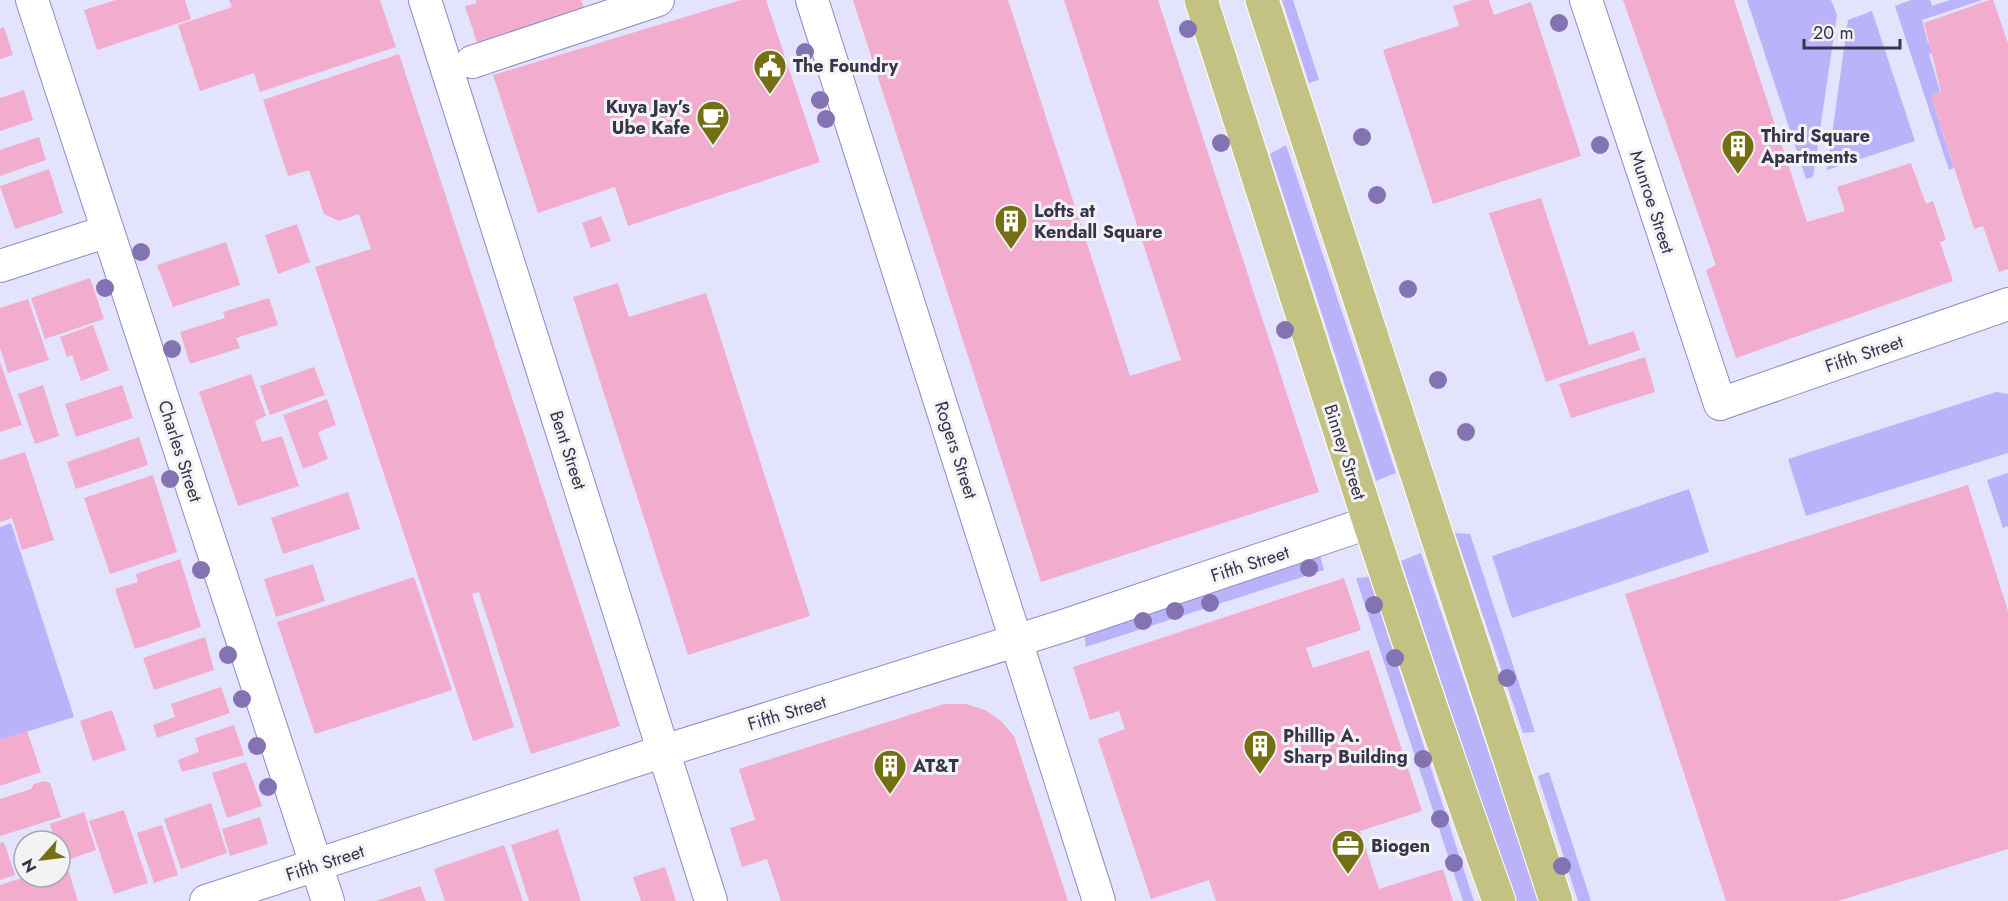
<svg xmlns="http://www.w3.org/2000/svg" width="2008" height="901" font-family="Jost,sans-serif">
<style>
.green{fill:#bab3fa}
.building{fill:#f1acce}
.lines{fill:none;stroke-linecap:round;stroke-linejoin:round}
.minor-casing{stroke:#908ac8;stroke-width:34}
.major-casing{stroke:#fff;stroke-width:35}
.minor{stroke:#fff;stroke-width:32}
.major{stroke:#c3c283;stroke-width:33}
.tree{fill:#8373b2}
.labels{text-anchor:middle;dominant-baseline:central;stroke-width:6;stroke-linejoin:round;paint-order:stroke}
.poi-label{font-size:18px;font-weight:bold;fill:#37344e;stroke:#f3f3f3;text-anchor:start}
.street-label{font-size:18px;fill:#37344e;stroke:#f3f3f3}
</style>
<rect width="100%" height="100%" fill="#e4e3fe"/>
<!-- green -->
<path class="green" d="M 1282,0 L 1293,0 L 1319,80 L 1309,83 Z
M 1747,0 L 1831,0 L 1837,15 L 1813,177 L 1806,179 Z
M 1911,0 L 1930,0 L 1932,6 L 1950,0 L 1982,0 L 1922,20 L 1928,43 L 1933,43 L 1936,52 L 1929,54 L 1940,91 L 1931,96 L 1954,168 L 1949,170 L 1895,6 Z
M 1872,11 L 1915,141 L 1827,170 L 1848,20 Z
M 1286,145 L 1396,473 L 1376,481 L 1270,154 Z
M 1996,392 L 2008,394 L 2008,453 L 1806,516 L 1788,459 Z
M 2008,473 L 2008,526 L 2003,528 L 1987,480 Z
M 1689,489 L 1709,552 L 1512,618 L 1492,556 Z
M 11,523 L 74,717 L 0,740 L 0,527 Z
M 1455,533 L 1470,534 L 1535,732 L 1523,733 Z
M 1421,553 L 1539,901 L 1514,901 L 1401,561 Z
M 1320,555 L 1324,570 L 1086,647 L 1084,634 Z
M 1369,577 L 1471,892 L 1474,901 L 1463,901 L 1356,578 Z
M 1549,772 L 1591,901 L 1578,901 L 1538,776 Z"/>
<!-- building -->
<path class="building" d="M 116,0 L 185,0 L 191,19 L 97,50 L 84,10 Z
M 229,0 L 380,0 L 396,47 L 260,92 L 254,73 L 200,91 L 178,25 L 232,7 Z
M 476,0 L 581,0 L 585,11 L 479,48 L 465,6 L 477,3 Z
M 741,0 L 766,0 L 820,162 L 628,226 L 615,187 L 538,213 L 493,75 Z
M 853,0 L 1008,0 L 1130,376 L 1181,360 L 1064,0 L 1158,0 L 1319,492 L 1041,582 Z
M 1472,0 L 1489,0 L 1494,15 L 1531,2 L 1581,156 L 1433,204 L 1383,50 L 1459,26 L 1453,6 Z
M 1623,0 L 1734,0 L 1807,222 L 1845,211 L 1837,187 L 1911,163 L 1926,204 L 1933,201 L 1946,240 L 1940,242 L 1953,281 L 1736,358 L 1706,270 L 1716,265 Z
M 1989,0 L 1993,0 L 2008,43 L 2008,269 L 1999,272 L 1983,226 L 1974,229 L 1931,96 L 1941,91 L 1924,23 Z
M 4,27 L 13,55 L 0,59 L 0,29 Z
M 399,54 L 620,726 L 531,754 L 479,592 L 472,594 L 514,727 L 473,741 L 315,267 L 371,249 L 359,214 L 339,221 L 324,214 L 309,170 L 288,176 L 263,100 Z
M 24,90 L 33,120 L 0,131 L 0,98 Z
M 39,137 L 46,160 L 0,176 L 0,150 Z
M 49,169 L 63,213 L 15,229 L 0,186 Z
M 1541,198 L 1589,345 L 1634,331 L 1640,350 L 1546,382 L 1489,213 Z
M 601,216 L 611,241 L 591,248 L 582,223 Z
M 297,224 L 310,262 L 278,274 L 265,235 Z
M 226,242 L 240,285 L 173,307 L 157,265 Z
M 90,278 L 104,319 L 45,339 L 31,298 Z
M 618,283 L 629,317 L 706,293 L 810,616 L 688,655 L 573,297 Z
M 269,298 L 278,325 L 236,338 L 240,348 L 190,364 L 180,332 L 225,318 L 223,312 Z
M 28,299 L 49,360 L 8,373 L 0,348 L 0,308 Z
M 93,325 L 109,370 L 81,381 L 72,355 L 67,357 L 60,337 Z
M 1645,357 L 1655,392 L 1571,418 L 1559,384 Z
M 0,362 L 22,425 L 0,432 Z
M 314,367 L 325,395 L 270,415 L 260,386 Z
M 251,374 L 266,416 L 255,421 L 262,442 L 282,436 L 299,486 L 238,506 L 199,392 Z
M 43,385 L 59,436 L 35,444 L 18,394 Z
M 122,385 L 133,418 L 76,437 L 65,404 Z
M 327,399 L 336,425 L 318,432 L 328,459 L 303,469 L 283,415 Z
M 139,437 L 148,465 L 76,489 L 67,462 Z
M 25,452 L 54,540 L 22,550 L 12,518 L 0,522 L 0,460 Z
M 153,475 L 177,552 L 110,574 L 84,498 Z
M 1968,485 L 2008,611 L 2008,849 L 1838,901 L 1726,901 L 1625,594 Z
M 348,492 L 360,529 L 283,554 L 271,518 Z
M 180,559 L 201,627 L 135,649 L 115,589 L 138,582 L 136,574 Z
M 313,564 L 325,601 L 276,617 L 264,579 Z
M 414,577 L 452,690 L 315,734 L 277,622 Z
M 1344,578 L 1361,630 L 1306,648 L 1313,668 L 1369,650 L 1422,811 L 1360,831 L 1379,889 L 1443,869 L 1453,901 L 1216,901 L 1209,880 L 1151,899 L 1098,739 L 1125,729 L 1119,711 L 1090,720 L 1073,667 Z
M 205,637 L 214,670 L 154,690 L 143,658 Z
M 221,687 L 230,713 L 157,738 L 153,725 L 175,717 L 171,704 Z
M 944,704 L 966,704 L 985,710 L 1001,721 L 1014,736 L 1068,901 L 781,901 L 767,859 L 742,867 L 730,828 L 755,820 L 739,769 Z
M 112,710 L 126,750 L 93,761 L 80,721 Z
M 234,725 L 244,755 L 182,772 L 178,760 L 199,752 L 195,738 Z
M 27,731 L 41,772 L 0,786 L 0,740 Z
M 246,762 L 262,806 L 227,818 L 212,773 Z
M 45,781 L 50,783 L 61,817 L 0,836 L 0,799 L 31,789 L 34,784 Z
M 211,803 L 227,853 L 181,869 L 164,819 Z
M 124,810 L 148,883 L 114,894 L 89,821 Z
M 84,812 L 96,850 L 62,862 L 60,841 L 55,841 L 50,824 Z
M 260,817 L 268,844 L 230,856 L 222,829 Z
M 162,825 L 178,875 L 154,883 L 137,833 Z
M 558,829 L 581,901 L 529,901 L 511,845 Z
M 4,842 L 15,875 L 0,880 L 0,843 Z
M 504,845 L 523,901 L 445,901 L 434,869 Z
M 66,863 L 78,901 L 0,901 L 0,885 L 25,877 L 60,877 L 60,865 Z
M 665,867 L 676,901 L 641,901 L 633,877 Z
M 420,886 L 426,901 L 376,901 Z"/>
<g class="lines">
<defs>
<path id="minor" d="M 32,0 L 328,901
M 425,0 L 711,901
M 812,0 L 1099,901
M 1586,0 L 1720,404 L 2008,304
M 472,62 L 658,0
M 0,266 L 108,231
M 206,901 L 664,751 L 1063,626 L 1368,523"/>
<path id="major" d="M 1201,0 C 1299,301 1391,603 1499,901
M 1262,0 L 1556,901"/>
</defs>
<!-- minor casing -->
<use href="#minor" class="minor-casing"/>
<!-- major casing -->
<use href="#major" class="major-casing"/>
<!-- minor -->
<use href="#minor" class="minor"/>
<!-- major -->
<use href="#major" class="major"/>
</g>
<!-- trees -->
<g class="tree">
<circle cx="1559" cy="23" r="9"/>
<circle cx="1188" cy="29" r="9"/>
<circle cx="805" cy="52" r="9"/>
<circle cx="820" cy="100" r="9"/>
<circle cx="826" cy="119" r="9"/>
<circle cx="1362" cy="137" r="9"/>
<circle cx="1221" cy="143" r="9"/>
<circle cx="1600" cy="145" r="9"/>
<circle cx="1377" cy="195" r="9"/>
<circle cx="141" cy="252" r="9"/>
<circle cx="105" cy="288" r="9"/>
<circle cx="1408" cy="289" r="9"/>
<circle cx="1285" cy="330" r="9"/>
<circle cx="172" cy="349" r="9"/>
<circle cx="1438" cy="380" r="9"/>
<circle cx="1466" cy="432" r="9"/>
<circle cx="170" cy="479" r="9"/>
<circle cx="1309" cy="568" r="9"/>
<circle cx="201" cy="570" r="9"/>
<circle cx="1210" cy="603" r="9"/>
<circle cx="1374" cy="605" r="9"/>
<circle cx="1175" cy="611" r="9"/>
<circle cx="1143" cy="621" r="9"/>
<circle cx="228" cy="655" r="9"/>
<circle cx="1395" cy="658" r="9"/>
<circle cx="1507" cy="678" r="9"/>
<circle cx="242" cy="699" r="9"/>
<circle cx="257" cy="746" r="9"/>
<circle cx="1423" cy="759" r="9"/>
<circle cx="268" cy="787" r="9"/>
<circle cx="1440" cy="819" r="9"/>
<circle cx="1454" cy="863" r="9"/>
<circle cx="1562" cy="866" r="9"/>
</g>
<!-- icons -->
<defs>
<symbol id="civic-pin" viewBox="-11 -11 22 30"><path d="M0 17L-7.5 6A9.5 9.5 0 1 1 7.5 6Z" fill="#727012" stroke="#f3f3f3"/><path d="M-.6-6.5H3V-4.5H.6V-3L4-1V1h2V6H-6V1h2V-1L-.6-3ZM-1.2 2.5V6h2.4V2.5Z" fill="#fff"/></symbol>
<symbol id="cafe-pin" viewBox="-11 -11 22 30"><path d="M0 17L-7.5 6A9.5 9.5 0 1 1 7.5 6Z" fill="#727012" stroke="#f3f3f3"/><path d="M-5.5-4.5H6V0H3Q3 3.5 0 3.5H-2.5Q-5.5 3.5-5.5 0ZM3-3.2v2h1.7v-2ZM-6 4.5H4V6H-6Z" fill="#fff"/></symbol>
<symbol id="building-pin" viewBox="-11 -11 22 30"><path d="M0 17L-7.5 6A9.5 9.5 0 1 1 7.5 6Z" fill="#727012" stroke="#f3f3f3"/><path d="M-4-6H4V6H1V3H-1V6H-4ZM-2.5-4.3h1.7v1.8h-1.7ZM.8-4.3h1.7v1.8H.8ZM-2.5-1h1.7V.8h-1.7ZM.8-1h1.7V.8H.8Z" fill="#fff"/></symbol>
<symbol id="office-pin" viewBox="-11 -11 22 30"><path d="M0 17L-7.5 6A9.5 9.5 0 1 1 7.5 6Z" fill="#727012" stroke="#f3f3f3"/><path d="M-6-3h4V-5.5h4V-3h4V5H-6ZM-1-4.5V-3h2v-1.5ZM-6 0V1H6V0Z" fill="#fff"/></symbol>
</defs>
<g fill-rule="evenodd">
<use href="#civic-pin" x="751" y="47" width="38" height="52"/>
<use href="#cafe-pin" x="694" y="98" width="38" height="52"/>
<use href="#building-pin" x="1719" y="127" width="38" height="52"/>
<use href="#building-pin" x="992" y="202" width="38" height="52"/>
<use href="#building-pin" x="1241" y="727" width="38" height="52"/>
<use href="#building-pin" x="871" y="747" width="38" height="52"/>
<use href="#office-pin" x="1329" y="827" width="38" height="52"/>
</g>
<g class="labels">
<!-- poi labels -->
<g class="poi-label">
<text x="793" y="66">The Foundry</text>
<text x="690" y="107" text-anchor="end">Kuya Jay’s<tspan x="690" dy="21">Ube Kafe</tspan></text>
<text x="1761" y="136">Third Square<tspan x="1761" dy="21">Apartments</tspan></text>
<text x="1034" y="211">Lofts at<tspan x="1034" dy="21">Kendall Square</tspan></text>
<text x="1283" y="736">Phillip A.<tspan x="1283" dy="21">Sharp Building</tspan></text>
<text x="913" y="766">AT&amp;T</text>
<text x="1371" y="846">Biogen</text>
</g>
<!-- street labels -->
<g class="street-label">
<text transform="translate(1652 202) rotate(72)">Munroe Street</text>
<text transform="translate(1864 354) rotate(-19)">Fifth Street</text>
<text transform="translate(568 450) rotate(72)">Bent Street</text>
<text transform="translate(956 450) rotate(72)">Rogers Street</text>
<text transform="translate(180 451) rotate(72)">Charles Street</text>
<text transform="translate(1345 452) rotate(72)">Binney Street</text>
<text transform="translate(1250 564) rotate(-18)">Fifth Street</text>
<text transform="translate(787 713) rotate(-17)">Fifth Street</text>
<text transform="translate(325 863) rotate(-18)">Fifth Street</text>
</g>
</g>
<!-- north arrow -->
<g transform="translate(42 859) rotate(242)"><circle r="28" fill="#f3f3f3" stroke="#a8a7b1" stroke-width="1.5"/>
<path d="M0-4.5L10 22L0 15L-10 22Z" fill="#727012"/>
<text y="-9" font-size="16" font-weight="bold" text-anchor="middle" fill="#37344e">N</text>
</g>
<!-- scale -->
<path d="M1804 39v9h96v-9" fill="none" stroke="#37344e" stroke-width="3"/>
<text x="1813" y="39" font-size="18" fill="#37344e" stroke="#f3f3f3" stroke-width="4.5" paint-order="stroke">20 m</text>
</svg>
